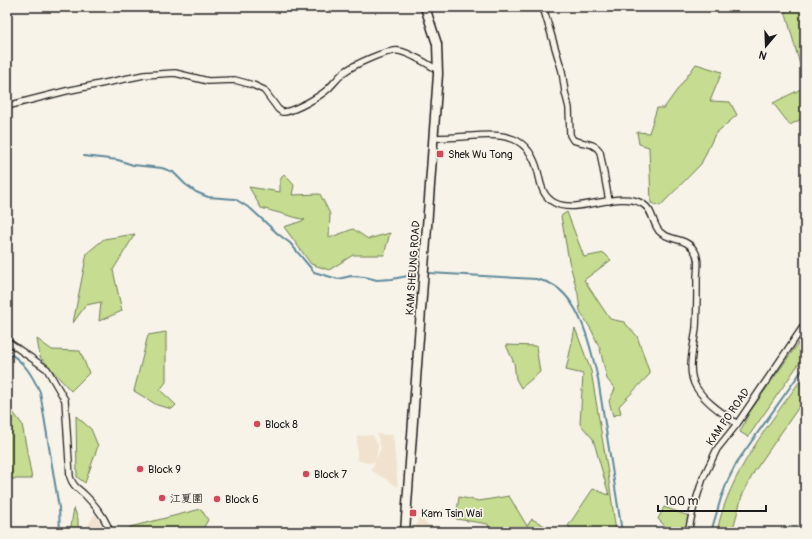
<svg xmlns="http://www.w3.org/2000/svg" width="812" height="539" font-family="Pangolin,'LXGW WenKai TC',sans-serif">
<style>
.built{fill:#f0e2ce}
.green{fill:#c5dc91;stroke:#707c56}
.lines{fill:none;stroke-linecap:round;stroke-linejoin:round}
.stream{stroke:#61899b;stroke-width:2}
.minor-casing{stroke:#1c1c1c;stroke-width:8}
.secondary-casing{stroke:#1c1c1c;stroke-width:11}
.minor{stroke:#f7f3e8;stroke-width:5.5}
.secondary{stroke:#f7f3e8;stroke-width:8}
.poi-dot{fill:#d1495b;stroke:#f7f3e8;stroke-width:1.5}
.labels{text-anchor:middle;dominant-baseline:central;stroke-width:3.5;stroke-linejoin:round;paint-order:stroke}
.poi-label{font-size:11px;fill:#1c1c1c;stroke:#f7f3e8;text-anchor:start}
.street-label{font-size:11px;fill:#1c1c1c;stroke:#f7f3e8}
</style>
<rect width="100%" height="100%" fill="#f7f3e8"/>
<filter id="ink" filterUnits="userSpaceOnUse"><feTurbulence type="fractalNoise" baseFrequency=".025" numOctaves="2"/><feDisplacementMap in="SourceGraphic" scale="8" xChannelSelector="R" yChannelSelector="G"/><feConvolveMatrix kernelMatrix="1 2 1 2 8 2 1 2 1" color-interpolation-filters="sRGB"/></filter>
<g filter="url(#ink)">
<!-- built -->
<path class="built" d="M 377,434 L 393,435 L 398,487 L 371,470 L 375,462 L 367,463 L 357,460 L 357,436 L 373,435 L 378,446 L 376,459 L 381,448 Z
M 95,514 L 105,532 L 84,532 Z
M 418,517 L 439,532 L 415,532 Z"/>
<!-- green -->
<path class="green" d="M 784,7 L 805,7 L 805,83 Z
M 696,64 L 722,72 L 710,101 L 730,102 L 737,115 L 715,134 L 701,164 L 660,206 L 651,203 L 649,147 L 639,144 L 637,132 L 649,133 L 657,108 L 664,108 Z
M 805,87 L 805,117 L 790,125 L 773,103 Z
M 284,174 L 294,185 L 292,195 L 320,194 L 330,214 L 329,238 L 353,229 L 368,239 L 390,233 L 384,255 L 353,255 L 329,270 L 311,264 L 284,227 L 305,220 L 261,208 L 249,187 L 280,192 L 280,180 Z
M 567,212 L 584,257 L 604,253 L 611,260 L 584,280 L 610,319 L 624,322 L 637,336 L 650,374 L 619,406 L 621,413 L 613,416 L 609,401 L 615,389 L 607,379 L 600,349 L 592,331 L 580,311 L 578,294 L 569,261 L 561,216 Z
M 135,234 L 113,270 L 122,311 L 99,321 L 101,302 L 86,305 L 73,323 L 87,253 L 104,239 Z
M 575,328 L 591,371 L 608,473 L 616,532 L 574,532 L 568,526 L 593,489 L 609,495 L 593,439 L 580,424 L 583,374 L 566,370 Z
M 166,332 L 166,382 L 160,390 L 176,405 L 172,409 L 157,405 L 134,391 L 148,335 Z
M 804,335 L 805,355 L 748,437 L 740,432 L 749,413 Z
M 37,339 L 52,350 L 80,351 L 89,373 L 71,391 L 40,357 Z
M 506,345 L 536,346 L 540,372 L 521,388 L 516,379 L 514,363 Z
M 805,374 L 805,398 L 754,472 L 742,496 L 732,532 L 717,532 C 728,474 771,422 805,374 Z
M 7,410 L 12,411 L 22,424 L 32,479 L 12,479 L 7,458 Z
M 76,416 L 91,429 L 98,446 L 85,483 L 77,477 Z
M 509,496 L 527,526 L 532,519 L 556,532 L 524,532 L 525,529 L 510,532 L 490,532 L 488,524 L 456,519 L 459,497 L 479,501 Z
M 664,507 L 689,516 L 685,532 L 651,532 L 668,529 L 658,519 Z
M 74,508 L 78,519 L 78,532 L 70,532 Z
M 201,509 L 208,520 L 201,532 L 129,532 L 130,527 Z"/>
<g class="lines">
<!-- stream -->
<path class="stream" d="M 84,156 L 118,160 L 133,165 L 162,168 L 173,172 L 185,184 L 196,192 L 208,197 L 235,199 L 251,209 L 278,234 L 290,243 L 314,272 L 338,279 L 351,276 L 365,277 L 377,280 L 392,279 L 418,274
M 429,273 L 536,279 C 541,281 547,281 551,284 C 581,299 591,349 598,379 L 622,532
M 7,352 C 24,361 32,375 40,392 L 59,508 L 60,532
M 711,532 L 721,498 L 728,480 L 737,462 L 805,366"/>
<defs>
<path id="minor" d="M 543,7 L 562,71 L 565,92 L 569,108 L 570,135 L 573,140 C 583,144 595,142 600,152 L 609,201
M 7,106 L 66,91 L 144,75 L 175,73 L 208,81 L 235,80 L 253,85 L 264,90 L 278,109 L 282,112 L 285,112 C 298,109 319,97 328,89 C 333,84 338,78 343,73 C 353,65 387,49 399,51 C 411,53 427,64 438,70
M 433,138 C 446,138 460,137 473,136 C 505,133 529,136 538,172 C 541,185 542,196 555,203 C 578,215 619,189 643,204 C 654,211 652,224 660,232 C 670,241 687,238 694,250 C 700,258 697,270 697,279 C 697,296 697,312 696,328 C 694,347 686,370 696,387 C 706,403 723,413 737,424
M 7,341 L 47,369 L 65,400 L 70,477 C 74,488 78,488 86,496 C 97,507 105,517 110,532
M 688,532 L 693,510 L 703,478 L 717,449 L 737,424 L 805,324"/>
<path id="secondary" d="M 405,532 L 438,74 L 437,44 L 425,7"/>
</defs>
<!-- minor casing -->
<use href="#minor" class="minor-casing"/>
<!-- secondary casing -->
<use href="#secondary" class="secondary-casing"/>
<!-- minor -->
<use href="#minor" class="minor"/>
<!-- secondary -->
<use href="#secondary" class="secondary"/>
</g>
</g>
<!-- markers -->
<g class="poi-dot">
<rect x="436" y="150" width="8" height="8" rx="2"/>
<circle cx="257" cy="424" r="4"/>
<circle cx="140" cy="469" r="4"/>
<circle cx="306" cy="474" r="4"/>
<circle cx="162" cy="498" r="4"/>
<circle cx="217" cy="499" r="4"/>
<rect x="409" y="509" width="8" height="8" rx="2"/>
</g>
<g class="labels">
<!-- poi labels -->
<g class="poi-label">
<text x="448" y="154">Shek Wu Tong</text>
<text x="265" y="424">Block 8</text>
<text x="148" y="469">Block 9</text>
<text x="314" y="474">Block 7</text>
<text x="170" y="498">江夏圍</text>
<text x="225" y="499">Block 6</text>
<text x="421" y="513">Kam Tsin Wai</text>
</g>
<!-- street labels -->
<g class="street-label">
<text transform="translate(413 268) rotate(-86)">KAM SHEUNG ROAD</text>
<text transform="translate(728 417) rotate(-55)">KAM PO ROAD</text>
</g>
</g>
<!-- margin -->
<rect width="812" height="539" fill="none" stroke="#f7f3e8" stroke-width="24"/>
<rect x="12" y="12" width="788" height="515" fill="none" stroke="#1c1c1c" stroke-width="1.5" filter="url(#ink)"/>
<!-- north arrow -->
<g transform="translate(766 46) rotate(199)" stroke="#f7f3e8" stroke-width="3" paint-order="stroke">
<path d="M0-3L7 15L0 10L-7 15Z" fill="#1c1c1c"/>
<text y="-6" font-size="11" font-weight="bold" text-anchor="middle" fill="#1c1c1c">N</text>
</g>
<!-- scale -->
<path d="M658 505v6h108v-6" fill="none" stroke="#1c1c1c" stroke-width="2"/>
<text x="664" y="505" font-size="12" fill="#1c1c1c" stroke="#f7f3e8" stroke-width="3" paint-order="stroke">100 m</text>
</svg>
